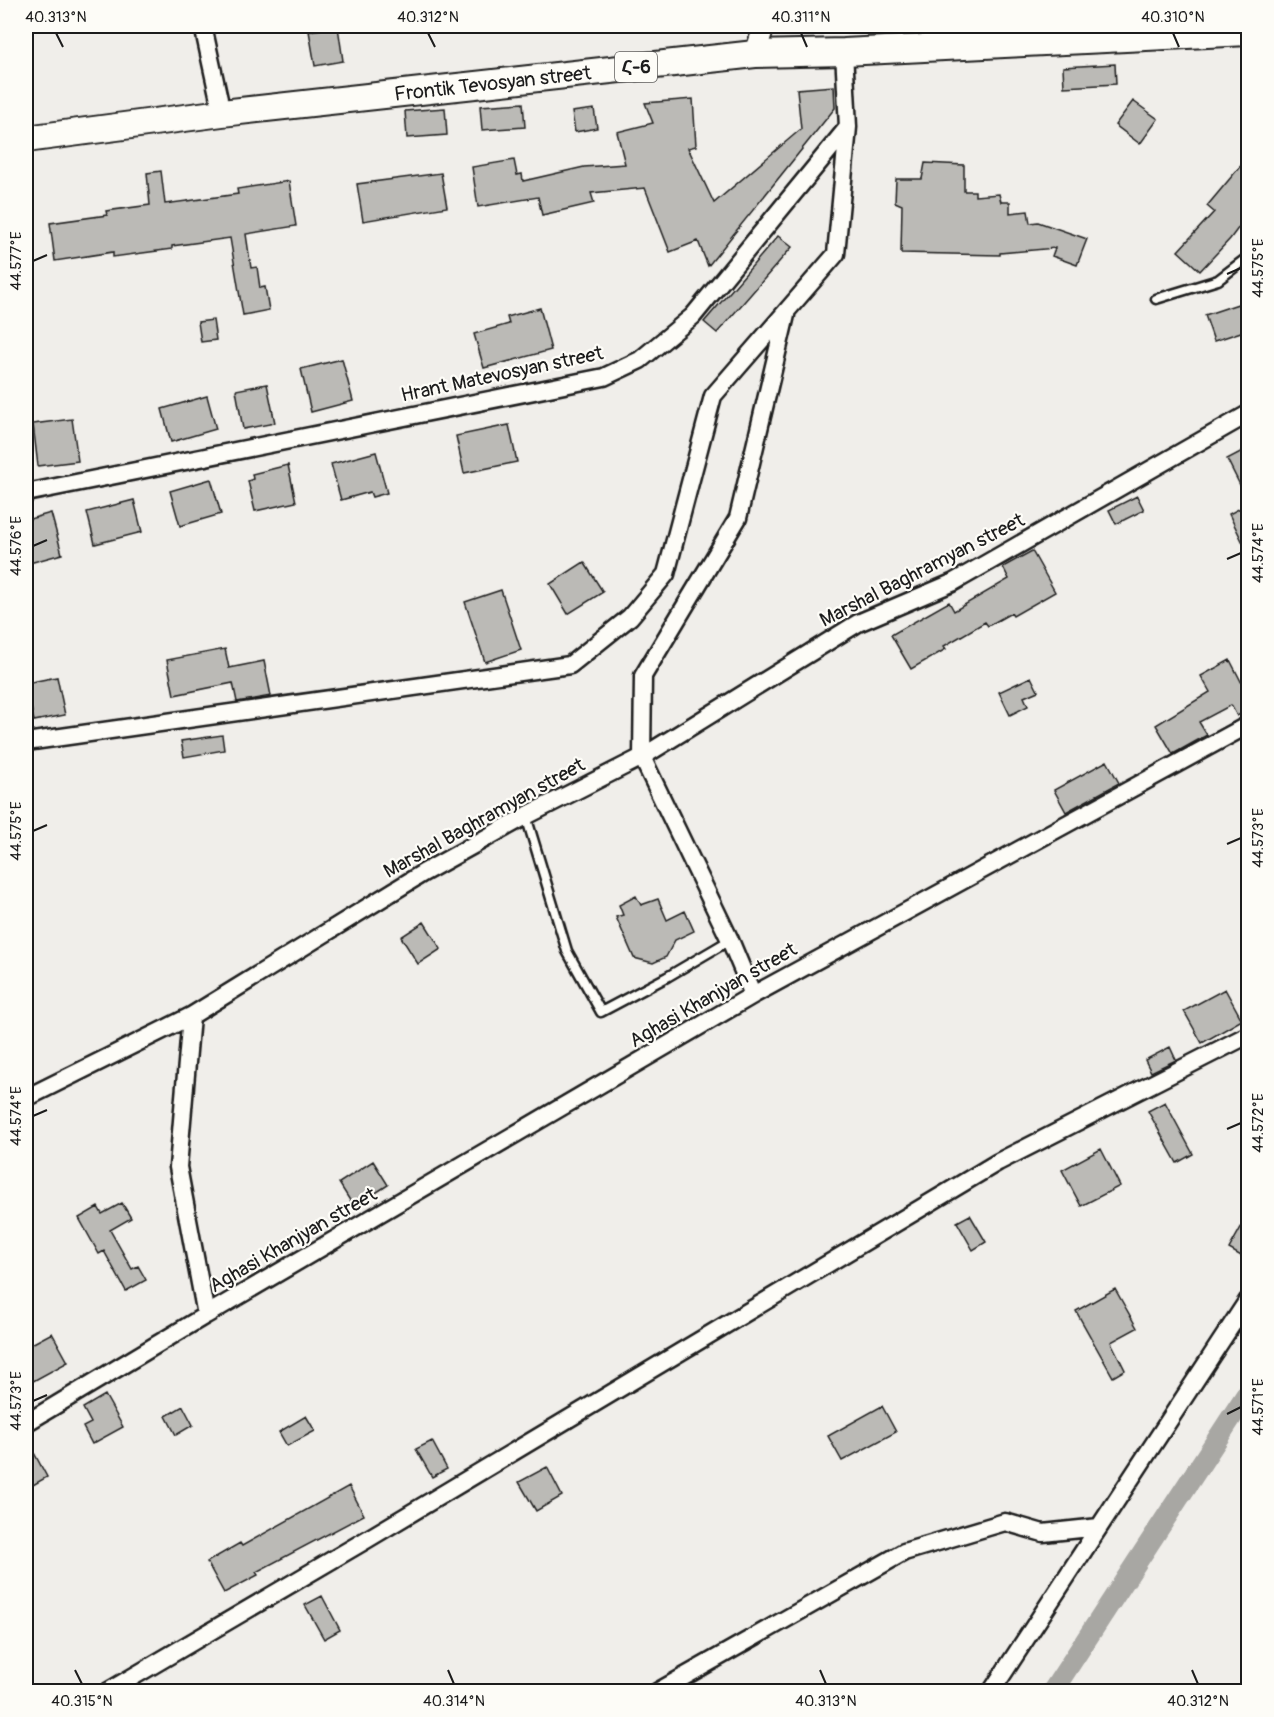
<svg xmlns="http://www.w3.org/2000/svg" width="1274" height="1717" font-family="Pangolin,'Noto Sans Armenian',sans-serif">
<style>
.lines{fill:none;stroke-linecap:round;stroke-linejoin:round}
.canal{stroke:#a8a7a3;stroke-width:21}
.building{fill:#bbbab6;stroke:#1c1c1c;stroke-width:1.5}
.service-casing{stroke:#1c1c1c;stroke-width:13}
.minor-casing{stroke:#1c1c1c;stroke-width:21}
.tertiary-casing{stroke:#1c1c1c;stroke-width:24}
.primary-casing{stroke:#1c1c1c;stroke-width:30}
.service{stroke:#fdfcf7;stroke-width:8}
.minor{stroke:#fdfcf7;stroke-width:16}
.tertiary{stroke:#fdfcf7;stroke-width:20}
.primary{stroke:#fdfcf7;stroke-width:26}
.ticks{fill:none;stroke:#1c1c1c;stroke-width:2}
.labels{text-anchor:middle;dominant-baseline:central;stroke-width:4.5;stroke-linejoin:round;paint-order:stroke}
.shield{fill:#fdfcf7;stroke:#605f5e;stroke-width:1.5}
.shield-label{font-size:18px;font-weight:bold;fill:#1c1c1c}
.street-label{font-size:20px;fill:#1c1c1c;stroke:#fdfcf7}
.neatline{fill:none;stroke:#1c1c1c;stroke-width:2}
.ticks-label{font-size:15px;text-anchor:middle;fill:#1c1c1c}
</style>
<rect width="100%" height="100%" fill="#f0eeea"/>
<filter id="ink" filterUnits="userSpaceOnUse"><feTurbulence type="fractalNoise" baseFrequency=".0167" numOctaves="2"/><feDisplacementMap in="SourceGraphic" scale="12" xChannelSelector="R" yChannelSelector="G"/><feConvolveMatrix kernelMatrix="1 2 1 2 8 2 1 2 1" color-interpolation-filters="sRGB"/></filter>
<g filter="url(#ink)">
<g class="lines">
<!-- canal -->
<path class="canal" d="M 1052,1692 L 1248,1392"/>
</g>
<!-- building -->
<path class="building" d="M 338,27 L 343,61 L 315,66 L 309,31 Z
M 1115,64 L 1116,84 L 1064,87 L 1063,67 Z
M 834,86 L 835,108 L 708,266 L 698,241 L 670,252 L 645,188 L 591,193 L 594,203 L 542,215 L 538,197 L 478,207 L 472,167 L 514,160 L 517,175 L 522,174 L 523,181 L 584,167 L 625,164 L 617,132 L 653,123 L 645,103 L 693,99 L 696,146 L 688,148 L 714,203 L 801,129 L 797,89 Z
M 1133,101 L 1158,119 L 1140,144 L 1115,125 Z
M 523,103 L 525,127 L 482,130 L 480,106 Z
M 445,108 L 447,135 L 407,138 L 405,111 Z
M 594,109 L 597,128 L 575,132 L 572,112 Z
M 1248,157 L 1248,215 L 1230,239 L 1200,271 L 1178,251 L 1214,212 L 1207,206 Z
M 925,163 L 964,165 L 964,191 L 975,191 L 975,196 L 999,194 L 1001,202 L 1010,202 L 1010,213 L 1028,211 L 1030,223 L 1038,222 L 1087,239 L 1077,265 L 1052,256 L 1055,248 L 1000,253 L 1000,255 L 901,253 L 902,205 L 895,202 L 896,179 L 922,179 Z
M 161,171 L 165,204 L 238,194 L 237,189 L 289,181 L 296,226 L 246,234 L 251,268 L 257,267 L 260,288 L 265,287 L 269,310 L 243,315 L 230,238 L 172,246 L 172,249 L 113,257 L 113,252 L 55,261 L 50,223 L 107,215 L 106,211 L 150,205 L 147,173 Z
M 441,173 L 447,207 L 363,221 L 357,184 Z
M 778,236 L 792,247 L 717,333 L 704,322 Z
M 1238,304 L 1247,330 L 1214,341 L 1205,315 Z
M 540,308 L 551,350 L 484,368 L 474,334 L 509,324 L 507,317 Z
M 213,320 L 216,340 L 201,342 L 198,322 Z
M 342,359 L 353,401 L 311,412 L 301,369 Z
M 267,384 L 275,423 L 243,429 L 236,390 Z
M 207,396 L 216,429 L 171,442 L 162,409 Z
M 72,419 L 78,461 L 38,466 L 33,424 Z
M 509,425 L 517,462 L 464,473 L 456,436 Z
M 1248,448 L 1248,501 L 1227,459 Z
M 376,452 L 387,493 L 372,497 L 370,492 L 341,500 L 331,464 Z
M 288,465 L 296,502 L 255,511 L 248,481 L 253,479 L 252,474 Z
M 211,479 L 221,514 L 180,526 L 170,491 Z
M 1137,496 L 1144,510 L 1116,524 L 1109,510 Z
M 134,500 L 142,532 L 95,544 L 87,512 Z
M 1248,504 L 1248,553 L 1229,514 Z
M 51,513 L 62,554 L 26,564 L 26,520 Z
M 1032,551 L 1055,592 L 1013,616 L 1011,613 L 988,626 L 985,622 L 944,646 L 946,649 L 911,669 L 891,635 L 949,602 L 954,611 L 1009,579 L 1003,567 Z
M 584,562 L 603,592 L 568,614 L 550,584 Z
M 501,590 L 521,650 L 485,662 L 465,602 Z
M 225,649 L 229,668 L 264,661 L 271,696 L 237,702 L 233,683 L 174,695 L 167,660 Z
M 1230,660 L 1248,695 L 1248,710 L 1237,716 L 1231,705 L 1199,722 L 1207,735 L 1173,754 L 1156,725 L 1210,692 L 1201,676 Z
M 57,677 L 65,715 L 34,721 L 26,683 Z
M 1031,677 L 1038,691 L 1024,697 L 1028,706 L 1010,715 L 999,692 Z
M 222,735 L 224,750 L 184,757 L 181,741 Z
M 1107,761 L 1119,783 L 1066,812 L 1054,790 Z
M 636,896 L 641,905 L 658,899 L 667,920 L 685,911 L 694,931 L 675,940 L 666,957 L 653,963 L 634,958 L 616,917 L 623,915 L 619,905 Z
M 424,922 L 441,949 L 418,964 L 401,937 Z
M 1225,989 L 1242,1020 L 1202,1043 L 1184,1011 Z
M 1170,1047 L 1176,1060 L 1151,1072 L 1145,1060 Z
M 1165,1102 L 1193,1154 L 1177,1163 L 1148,1111 Z
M 1101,1149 L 1120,1186 L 1081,1206 L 1062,1170 Z
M 373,1161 L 388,1185 L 354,1207 L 339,1183 Z
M 122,1203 L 131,1218 L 110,1230 L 132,1269 L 138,1266 L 146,1280 L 126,1291 L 104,1251 L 99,1254 L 79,1218 L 98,1207 L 102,1214 Z
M 970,1215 L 986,1242 L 973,1250 L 957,1222 Z
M 1248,1215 L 1248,1260 L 1229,1249 Z
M 1115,1289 L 1137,1328 L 1111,1342 L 1125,1370 L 1113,1377 L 1076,1311 Z
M 52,1333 L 68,1362 L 26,1385 L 26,1347 Z
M 105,1395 L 123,1427 L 92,1444 L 83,1427 L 91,1423 L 83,1408 Z
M 183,1406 L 193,1425 L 176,1435 L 166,1416 Z
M 882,1406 L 896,1432 L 842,1461 L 828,1436 Z
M 306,1416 L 315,1431 L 287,1446 L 279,1432 Z
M 26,1438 L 47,1477 L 26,1489 Z
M 432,1441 L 447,1469 L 432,1477 L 416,1449 Z
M 547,1467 L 562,1496 L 536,1511 L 519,1482 Z
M 349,1486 L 364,1515 L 256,1572 L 258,1575 L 224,1593 L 207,1562 L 240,1543 L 242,1546 Z
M 322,1596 L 340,1630 L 324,1639 L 305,1605 Z"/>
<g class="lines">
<defs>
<path id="service" d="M 1156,299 L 1218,280 L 1248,257
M 526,816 L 567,951 L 601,1012 L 667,977 L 730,940"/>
<path id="minor" d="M 203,26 L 222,113
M 26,493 L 604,377 L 640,360 L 693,316 L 848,127 L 844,52
M 26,742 L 570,665 L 630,617 L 666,574 L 713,396 L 836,254 L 848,127
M 753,995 L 730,940 L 642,757 L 643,676 L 738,518 L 786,315
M 26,1098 L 191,1016
M 206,1315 L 753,995 L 1248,725
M 26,1423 L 206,1315 L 178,1167 L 191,1016 L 423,873 L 526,816 L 642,757 L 858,623 L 952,583 L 1248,414
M 107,1692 L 366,1540 L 998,1162 L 1248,1035
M 657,1692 L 904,1552 L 1005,1522 L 1043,1533 L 1099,1527
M 991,1692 L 1248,1300"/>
<path id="tertiary" d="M 755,54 L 764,26"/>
<g id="primary">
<path id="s1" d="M 26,139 L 222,113 L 755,54 L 844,52 L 1248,32"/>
</g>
</defs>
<!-- service casing -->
<use href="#service" class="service-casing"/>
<!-- minor casing -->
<use href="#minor" class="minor-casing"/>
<!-- tertiary casing -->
<use href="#tertiary" class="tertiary-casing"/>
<!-- primary casing -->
<use href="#primary" class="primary-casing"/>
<!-- service -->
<use href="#service" class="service"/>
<!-- minor -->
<use href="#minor" class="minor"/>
<!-- tertiary -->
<use href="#tertiary" class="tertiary"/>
<!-- primary -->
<use href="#primary" class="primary"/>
</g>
</g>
<!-- ticks -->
<path class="ticks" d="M 56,33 L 63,47M 428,33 L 435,47M 801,33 L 807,47M 1173,33 L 1179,47M 33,261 L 47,255M 1227,274 L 1241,268M 33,546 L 47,540M 1227,559 L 1241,553M 33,831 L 47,825M 1227,844 L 1241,838M 33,1116 L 47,1110M 1227,1129 L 1241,1123M 33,1401 L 47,1395M 1227,1414 L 1241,1407M 75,1670 L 82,1684M 448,1670 L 454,1684M 820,1670 L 826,1684M 1192,1670 L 1198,1684"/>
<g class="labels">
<!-- shield labels -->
<rect class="shield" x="615" y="52" width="42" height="30" rx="4.5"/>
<g class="shield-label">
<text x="636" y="67">Հ-6</text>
</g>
<!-- street labels -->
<g class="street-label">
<text stroke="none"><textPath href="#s1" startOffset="470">Frontik Tevosyan street</textPath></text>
<text transform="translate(502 374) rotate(-12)">Hrant Matevosyan street</text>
<text transform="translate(922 570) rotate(-27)">Marshal Baghramyan street</text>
<text transform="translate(484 818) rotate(-29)">Marshal Baghramyan street</text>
<text transform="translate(713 995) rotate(-30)">Aghasi Khanjyan street</text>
<text transform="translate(293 1240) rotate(-30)">Aghasi Khanjyan street</text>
</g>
</g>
<!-- margin -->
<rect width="1274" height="1717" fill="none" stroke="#fdfcf7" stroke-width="66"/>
<rect x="33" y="33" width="1208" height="1651" class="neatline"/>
<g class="ticks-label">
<text x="56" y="22">40.313°N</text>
<text x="428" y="22">40.312°N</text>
<text x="801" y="22">40.311°N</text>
<text x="1173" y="22">40.310°N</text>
<text transform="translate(16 261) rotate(-90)" y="5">44.577°E</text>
<text transform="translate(1258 268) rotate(-90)" y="5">44.575°E</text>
<text transform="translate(16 546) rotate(-90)" y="5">44.576°E</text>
<text transform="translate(1258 553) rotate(-90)" y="5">44.574°E</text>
<text transform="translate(16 831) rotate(-90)" y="5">44.575°E</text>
<text transform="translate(1258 838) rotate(-90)" y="5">44.573°E</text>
<text transform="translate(16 1116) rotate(-90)" y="5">44.574°E</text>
<text transform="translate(1258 1123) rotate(-90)" y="5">44.572°E</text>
<text transform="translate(16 1401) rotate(-90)" y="5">44.573°E</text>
<text transform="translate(1258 1407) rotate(-90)" y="5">44.571°E</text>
<text x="82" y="1706">40.315°N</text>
<text x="454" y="1706">40.314°N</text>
<text x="826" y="1706">40.313°N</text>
<text x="1198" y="1706">40.312°N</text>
</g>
</svg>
